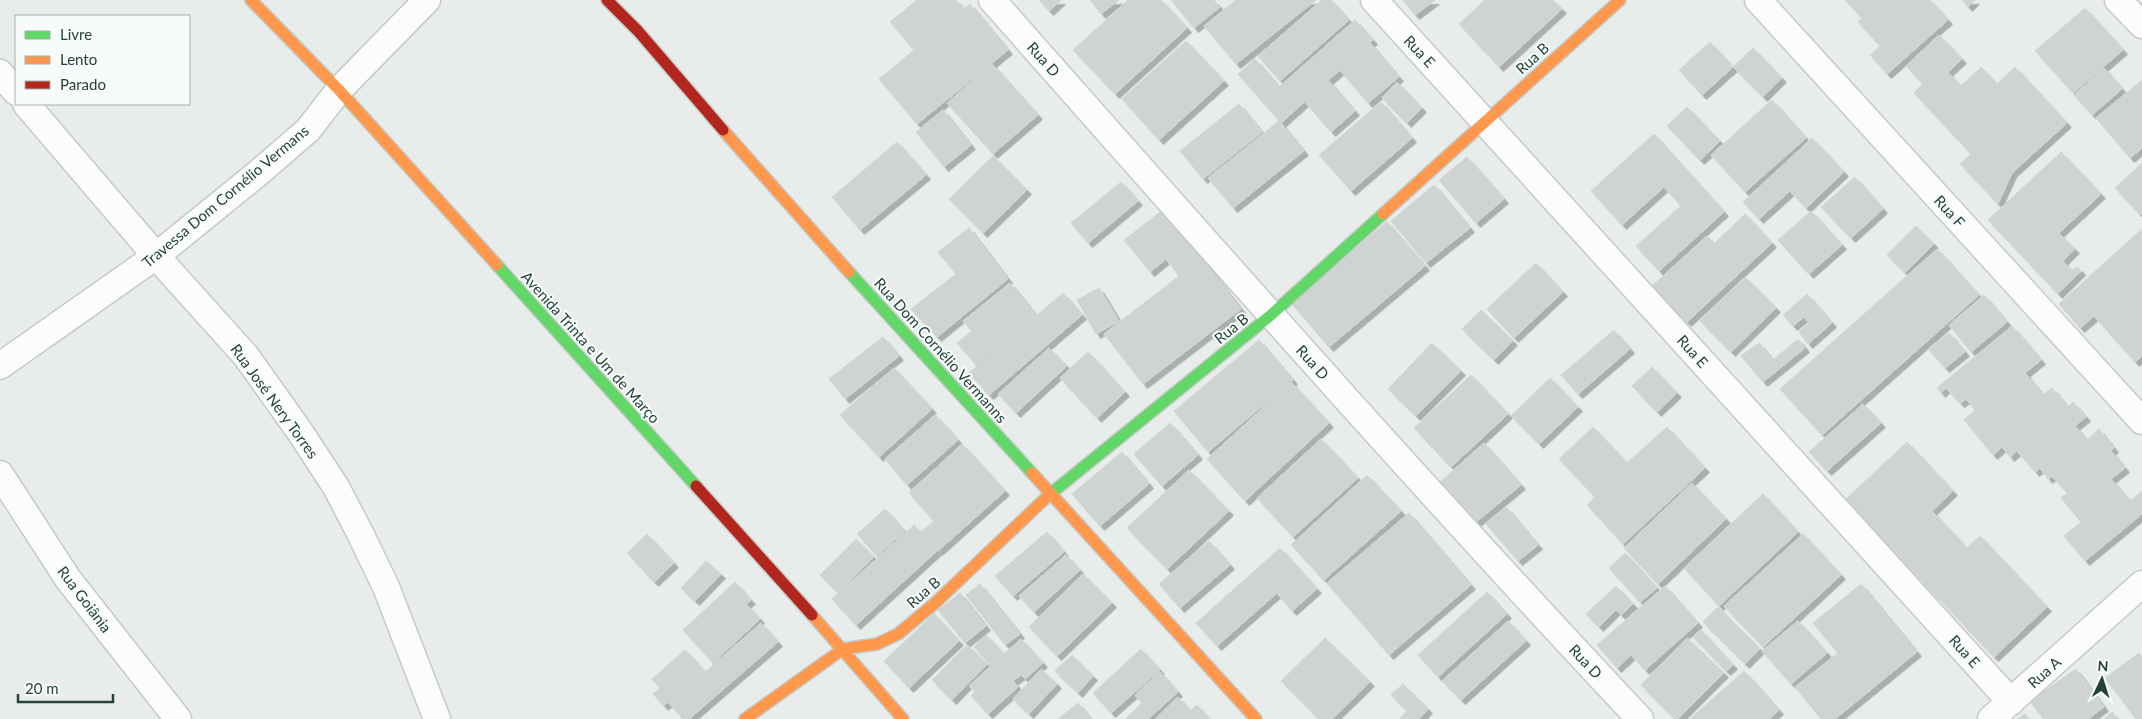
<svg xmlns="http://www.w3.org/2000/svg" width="2142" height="719" font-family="Lato,sans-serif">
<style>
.building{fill:#cfd4d2;stroke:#d1d6d4;filter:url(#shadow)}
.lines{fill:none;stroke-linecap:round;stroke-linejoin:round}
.street-casing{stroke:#c5cac8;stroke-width:29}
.fast-casing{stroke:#c3cbc8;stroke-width:14}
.slow-casing{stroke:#c3cbc8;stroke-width:14}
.jam-casing{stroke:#c3cbc8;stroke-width:14}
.street{stroke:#fcfcfc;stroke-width:26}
.fast{stroke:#63d668;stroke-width:11}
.slow{stroke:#ff974d;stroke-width:11}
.jam{stroke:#b3261e;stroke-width:11}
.labels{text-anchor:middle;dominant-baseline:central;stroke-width:4;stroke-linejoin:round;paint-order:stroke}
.street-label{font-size:15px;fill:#24423a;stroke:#f7fbf9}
</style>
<defs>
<filter id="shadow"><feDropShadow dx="4.5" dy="4.5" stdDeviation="0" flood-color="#0004"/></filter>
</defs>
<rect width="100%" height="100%" fill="#e8edeb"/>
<!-- building -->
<path class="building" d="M 917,0 L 956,0 L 964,9 L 914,50 L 890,22 Z
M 1039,0 L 1061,0 L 1049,11 Z
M 1090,0 L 1119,0 L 1101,14 Z
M 1128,0 L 1161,0 L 1187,28 L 1115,94 L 1073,50 Z
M 1171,0 L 1214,0 L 1220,7 L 1194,28 Z
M 1236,0 L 1316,0 L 1236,64 L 1204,26 Z
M 1322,0 L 1331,0 L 1349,20 L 1280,81 L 1258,56 Z
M 1403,0 L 1435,0 L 1415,15 Z
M 1485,0 L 1553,0 L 1562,9 L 1499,67 L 1459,24 Z
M 1845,0 L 1930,0 L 1948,20 L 1887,74 L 1870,55 L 1880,46 L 1858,22 L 1862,18 Z
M 1962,0 L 1975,0 L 1968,7 Z
M 970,4 L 1008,50 L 917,124 L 879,79 Z
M 2085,8 L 2123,50 L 2073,93 L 2035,51 Z
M 1355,20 L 1373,40 L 1281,123 L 1238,74 L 1255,59 L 1279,87 Z
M 1939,35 L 1962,59 L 1948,72 L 1961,86 L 1981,67 L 1997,84 L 2015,67 L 2067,123 L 2012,173 L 1998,204 L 1960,164 L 1971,154 L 1914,93 L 1923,84 L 1906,66 Z
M 1186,41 L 1224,81 L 1159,140 L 1122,99 Z
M 1710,42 L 1733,67 L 1702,95 L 1679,70 Z
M 1370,43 L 1399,77 L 1368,103 L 1339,69 Z
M 1753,48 L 1782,78 L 1763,97 L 1733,67 Z
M 992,64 L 1038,115 L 993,154 L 947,103 Z
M 2104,68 L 2122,89 L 2092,115 L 2074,95 Z
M 2142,80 L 2142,148 L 2130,158 L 2096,118 Z
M 1329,81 L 1355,111 L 1331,132 L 1305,102 Z
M 1397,82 L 1422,108 L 1407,123 L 1382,98 Z
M 1772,100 L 1806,138 L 1745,192 L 1711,155 Z
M 1381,102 L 1412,138 L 1351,191 L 1319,155 Z
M 1239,104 L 1262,132 L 1203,179 L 1180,151 Z
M 1687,107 L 1720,141 L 1700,160 L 1667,126 Z
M 943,110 L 971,145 L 944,167 L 916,132 Z
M 1279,121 L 1304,151 L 1233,208 L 1208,178 Z
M 1654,134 L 1724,212 L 1659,271 L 1636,246 L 1681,206 L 1664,187 L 1622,225 L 1591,191 Z
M 1812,138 L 1844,172 L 1806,208 L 1790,191 L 1759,219 L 1743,202 Z
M 897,142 L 926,175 L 860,230 L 832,197 Z
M 2061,152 L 2101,194 L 2059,233 L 2075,249 L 2063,261 L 2072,271 L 2078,267 L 2081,271 L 2058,294 L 1988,220 Z
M 993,156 L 1027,190 L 983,233 L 949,199 Z
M 1467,157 L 1504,199 L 1476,223 L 1439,180 Z
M 2142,163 L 2142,213 L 2140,215 L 2115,188 Z
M 1855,177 L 1883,209 L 1851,238 L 1821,207 Z
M 1121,182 L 1138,201 L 1088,243 L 1071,223 Z
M 1434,185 L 1470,228 L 1426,263 L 1391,221 Z
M 1164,209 L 1241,309 L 1143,384 L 1104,334 L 1179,276 L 1166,259 L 1150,272 L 1124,240 Z
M 1811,211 L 1842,245 L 1809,274 L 1778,240 Z
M 1745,214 L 1772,243 L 1687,322 L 1652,286 L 1707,236 L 1714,244 Z
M 1387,222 L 1425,266 L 1329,347 L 1291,303 Z
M 1916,226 L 1934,244 L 1905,273 L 1887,255 Z
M 969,228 L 1008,279 L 937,337 L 911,309 L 956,274 L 938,252 Z
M 2142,229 L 2142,356 L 2135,362 L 2094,316 L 2080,328 L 2059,304 Z
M 1937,249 L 1979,295 L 1822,435 L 1780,389 Z
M 1536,263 L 1563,292 L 1514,338 L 1487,309 Z
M 1745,277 L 1776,308 L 1731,352 L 1700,321 Z
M 1010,283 L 1036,315 L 976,365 L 957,343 L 972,331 L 963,321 Z
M 1099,288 L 1119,321 L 1096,334 L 1077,300 Z
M 1063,293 L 1082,315 L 989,395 L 969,373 Z
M 1807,294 L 1832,323 L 1808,344 L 1799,332 L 1809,323 L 1804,317 L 1793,326 L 1783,315 Z
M 1984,295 L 2007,322 L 1971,352 L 1949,325 Z
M 1481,310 L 1513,341 L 1494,360 L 1462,329 Z
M 2012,326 L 2041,360 L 2025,373 L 2043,395 L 2052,388 L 2068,407 L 2073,402 L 2086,417 L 2075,426 L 2087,440 L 2099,429 L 2114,448 L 2111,451 L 2125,468 L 2111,479 L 2130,501 L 2142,491 L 2142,514 L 2085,561 L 2064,536 L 2081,522 L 2061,498 L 2067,493 L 2052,476 L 2048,479 L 2040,468 L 2035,472 L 2017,451 L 2010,457 L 2002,447 L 1993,455 L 1964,420 L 1975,410 L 1966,399 L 1960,403 L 1946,388 L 1941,393 L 1937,388 Z
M 1614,330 L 1630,349 L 1578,394 L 1561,375 Z
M 1949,333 L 1965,352 L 1945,368 L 1928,349 Z
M 883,337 L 899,356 L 845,399 L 829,379 Z
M 1798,339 L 1805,348 L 1763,382 L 1741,356 L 1759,343 L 1773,360 Z
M 1259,340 L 1293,380 L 1208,452 L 1174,411 Z
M 1432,343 L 1461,371 L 1416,416 L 1388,389 Z
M 1049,348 L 1067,366 L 1016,413 L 998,394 Z
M 1088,352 L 1125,392 L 1097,418 L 1060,378 Z
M 1652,367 L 1677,393 L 1657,412 L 1632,386 Z
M 894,368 L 932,409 L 879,457 L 840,415 Z
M 1471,375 L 1508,414 L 1451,467 L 1414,428 Z
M 1550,378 L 1578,407 L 1539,444 L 1511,416 Z
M 1291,382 L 1329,423 L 1245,501 L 1207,459 Z
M 1863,404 L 1881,423 L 1827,471 L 1809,452 Z
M 935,415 L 958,440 L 907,485 L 885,459 Z
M 1170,423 L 1198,455 L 1162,486 L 1134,454 Z
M 1593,427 L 1627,463 L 1667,427 L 1705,468 L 1623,544 L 1587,505 L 1595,497 L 1559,459 Z
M 1321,439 L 1358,478 L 1293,537 L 1257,498 Z
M 1907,442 L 1953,491 L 1932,511 L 1967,548 L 1980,536 L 2047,607 L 1994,657 L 1845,500 Z
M 1484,443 L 1521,485 L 1475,523 L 1440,482 Z
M 962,444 L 1005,491 L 938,551 L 921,532 L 934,521 L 909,493 Z
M 1122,452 L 1149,484 L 1100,526 L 1072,494 Z
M 1189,470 L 1229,511 L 1167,569 L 1127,528 Z
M 1367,475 L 1401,511 L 1324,580 L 1291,545 Z
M 1692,483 L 1726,519 L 1658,584 L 1624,548 Z
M 1763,494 L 1798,532 L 1719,606 L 1684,568 Z
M 1506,507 L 1538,545 L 1518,561 L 1486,524 Z
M 885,509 L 905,531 L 877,556 L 857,534 Z
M 1409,513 L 1471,585 L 1389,655 L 1327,583 Z
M 914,525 L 937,551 L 856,625 L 832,599 Z
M 1047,532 L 1064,552 L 1013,596 L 995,576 Z
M 647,534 L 674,563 L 654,582 L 627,553 Z
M 1803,534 L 1841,575 L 1763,647 L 1724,606 Z
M 856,539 L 874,557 L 838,593 L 820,575 Z
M 1209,541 L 1230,565 L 1180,608 L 1159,584 Z
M 1280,548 L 1317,589 L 1292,611 L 1277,593 L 1217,646 L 1196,623 Z
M 1625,553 L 1657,588 L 1640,602 L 1609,568 Z
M 1066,555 L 1080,570 L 1034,612 L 1019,596 Z
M 706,561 L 721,574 L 695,601 L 681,588 Z
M 1083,574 L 1112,603 L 1057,656 L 1029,627 Z
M 735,582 L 751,600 L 746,604 L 760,619 L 713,663 L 683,630 Z
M 980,584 L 1020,634 L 1005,645 L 966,595 Z
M 1861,584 L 1917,652 L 1835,719 L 1821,719 L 1795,687 L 1838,653 L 1813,623 Z
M 1616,586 L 1633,604 L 1621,615 L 1616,610 L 1599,627 L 1586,614 Z
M 1665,586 L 1698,623 L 1645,670 L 1631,655 L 1617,668 L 1597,645 Z
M 1487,592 L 1507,614 L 1438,677 L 1418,655 Z
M 960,593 L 986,626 L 965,643 L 938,610 Z
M 1718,607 L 1760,649 L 1745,664 L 1703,622 Z
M 934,614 L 959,641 L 909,688 L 884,661 Z
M 1508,621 L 1526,641 L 1461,700 L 1442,681 Z
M 1798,621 L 1827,653 L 1791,684 L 1762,651 Z
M 761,623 L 778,642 L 689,719 L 683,719 L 668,702 L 664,706 L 653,694 L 660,688 L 652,679 L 685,650 L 705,672 Z
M 1701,630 L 1733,665 L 1726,671 L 1693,637 Z
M 986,635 L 1004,654 L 1021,639 L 1043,663 L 1025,679 L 1021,675 L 1013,681 L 1018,687 L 988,714 L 971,696 L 975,692 L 969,686 L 991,666 L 974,647 Z
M 1325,638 L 1370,682 L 1332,719 L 1319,719 L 1281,681 Z
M 1687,638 L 1724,673 L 1678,719 L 1675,719 L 1641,685 Z
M 967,645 L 987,664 L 952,700 L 932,680 Z
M 1141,649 L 1160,670 L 1111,713 L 1093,693 Z
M 2139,653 L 2142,657 L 2142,719 L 2136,719 L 2105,678 Z
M 1072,655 L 1093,676 L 1078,693 L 1055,671 Z
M 1041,669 L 1057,684 L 1029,714 L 1013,699 Z
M 2076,669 L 2104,707 L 2088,719 L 2043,719 L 2030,701 Z
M 1744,671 L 1779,710 L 1769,719 L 1690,719 Z
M 1160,672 L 1178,692 L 1148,719 L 1125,719 L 1142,703 L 1135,695 Z
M 1403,684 L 1428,709 L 1419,719 L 1400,718 L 1407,711 L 1391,695 Z
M 1178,697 L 1190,710 L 1179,719 L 1155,719 Z
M 1078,703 L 1091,719 L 1058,719 Z
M 1197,705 L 1210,719 L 1181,719 Z
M 2112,712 L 2118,719 L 2104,719 Z
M 2025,714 L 2029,719 L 2018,719 Z"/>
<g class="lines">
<defs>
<path id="street" d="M 992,0 C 1206,242 1419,484 1640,719
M 1374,0 L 2011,702
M 1758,0 L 2142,421
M 2118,0 L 2142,25
M 0,73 L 16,92
M 26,104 L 156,256 L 246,356 L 300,432 L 336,487 L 360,533 L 386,587 L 437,719
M 0,366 L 156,256 L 257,174 L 308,130 L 339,90 L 427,0
M 0,474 L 68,579 L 178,719
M 1991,719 L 2142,584"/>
<path id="fast" d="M 497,265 L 696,486
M 849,272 L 1032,473
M 1049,495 L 1271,315 L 1383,214"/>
<path id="slow" d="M 251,0 L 339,90 L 497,265
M 723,130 L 849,272
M 1383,214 L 1620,0
M 1032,473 L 1256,719
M 812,615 L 903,719
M 745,719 L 843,649 L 877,644 L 898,634 L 934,604 L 1049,495"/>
<path id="jam" d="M 607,0 L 638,31 L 723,130
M 696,486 L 812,615"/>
</defs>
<!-- street casing -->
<use href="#street" class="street-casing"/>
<!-- fast casing -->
<use href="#fast" class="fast-casing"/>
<!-- slow casing -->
<use href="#slow" class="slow-casing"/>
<!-- jam casing -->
<use href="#jam" class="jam-casing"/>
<!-- street -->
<use href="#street" class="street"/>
<!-- fast -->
<use href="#fast" class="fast"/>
<!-- slow -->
<use href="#slow" class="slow"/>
<!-- jam -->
<use href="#jam" class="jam"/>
</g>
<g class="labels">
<!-- street labels -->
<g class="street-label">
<text transform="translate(1420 51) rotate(47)">Rua E</text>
<text transform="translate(1532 58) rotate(-42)">Rua B</text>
<text transform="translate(1044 59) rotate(48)">Rua D</text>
<text transform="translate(225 196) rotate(-40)">Travessa Dom Cornélio Vermans</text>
<text transform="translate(1950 211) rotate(48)">Rua F</text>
<text transform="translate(1231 328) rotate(-39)">Rua B</text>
<text transform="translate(591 347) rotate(48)">Avenida Trinta e Um de Março</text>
<text transform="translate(941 350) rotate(48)">Rua Dom Cornélio Vermanns</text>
<text transform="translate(1693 351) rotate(48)">Rua E</text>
<text transform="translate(1313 362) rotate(48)">Rua D</text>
<text transform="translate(275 401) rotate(54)">Rua José Nery Torres</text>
<text transform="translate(923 592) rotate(-41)">Rua B</text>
<text transform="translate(85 599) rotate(53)">Rua Goiânia</text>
<text transform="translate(1965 651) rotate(48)">Rua E</text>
<text transform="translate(1586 661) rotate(47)">Rua D</text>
<text transform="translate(2044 672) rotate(-42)">Rua A</text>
</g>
</g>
<!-- legend -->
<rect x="15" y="15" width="175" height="90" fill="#f7fbf9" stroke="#a3b1ad"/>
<rect x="25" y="31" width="25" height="8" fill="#63d668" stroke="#a3b1ad"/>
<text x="60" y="40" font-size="15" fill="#24423a">Livre</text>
<rect x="25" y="56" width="25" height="8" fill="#ff974d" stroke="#a3b1ad"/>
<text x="60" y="65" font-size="15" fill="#24423a">Lento</text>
<rect x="25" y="81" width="25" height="8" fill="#b3261e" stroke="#a3b1ad"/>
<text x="60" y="90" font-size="15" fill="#24423a">Parado</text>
<!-- north arrow -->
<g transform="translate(2102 679) rotate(4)" stroke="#f7fbf9" stroke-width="4" paint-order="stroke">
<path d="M0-4L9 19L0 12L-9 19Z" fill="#24423a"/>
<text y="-8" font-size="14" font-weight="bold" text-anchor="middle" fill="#24423a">N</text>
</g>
<!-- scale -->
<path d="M18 694v8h95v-8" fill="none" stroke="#24423a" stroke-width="2.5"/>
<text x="25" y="694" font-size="15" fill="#24423a" stroke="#f7fbf9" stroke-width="4" paint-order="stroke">20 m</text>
</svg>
